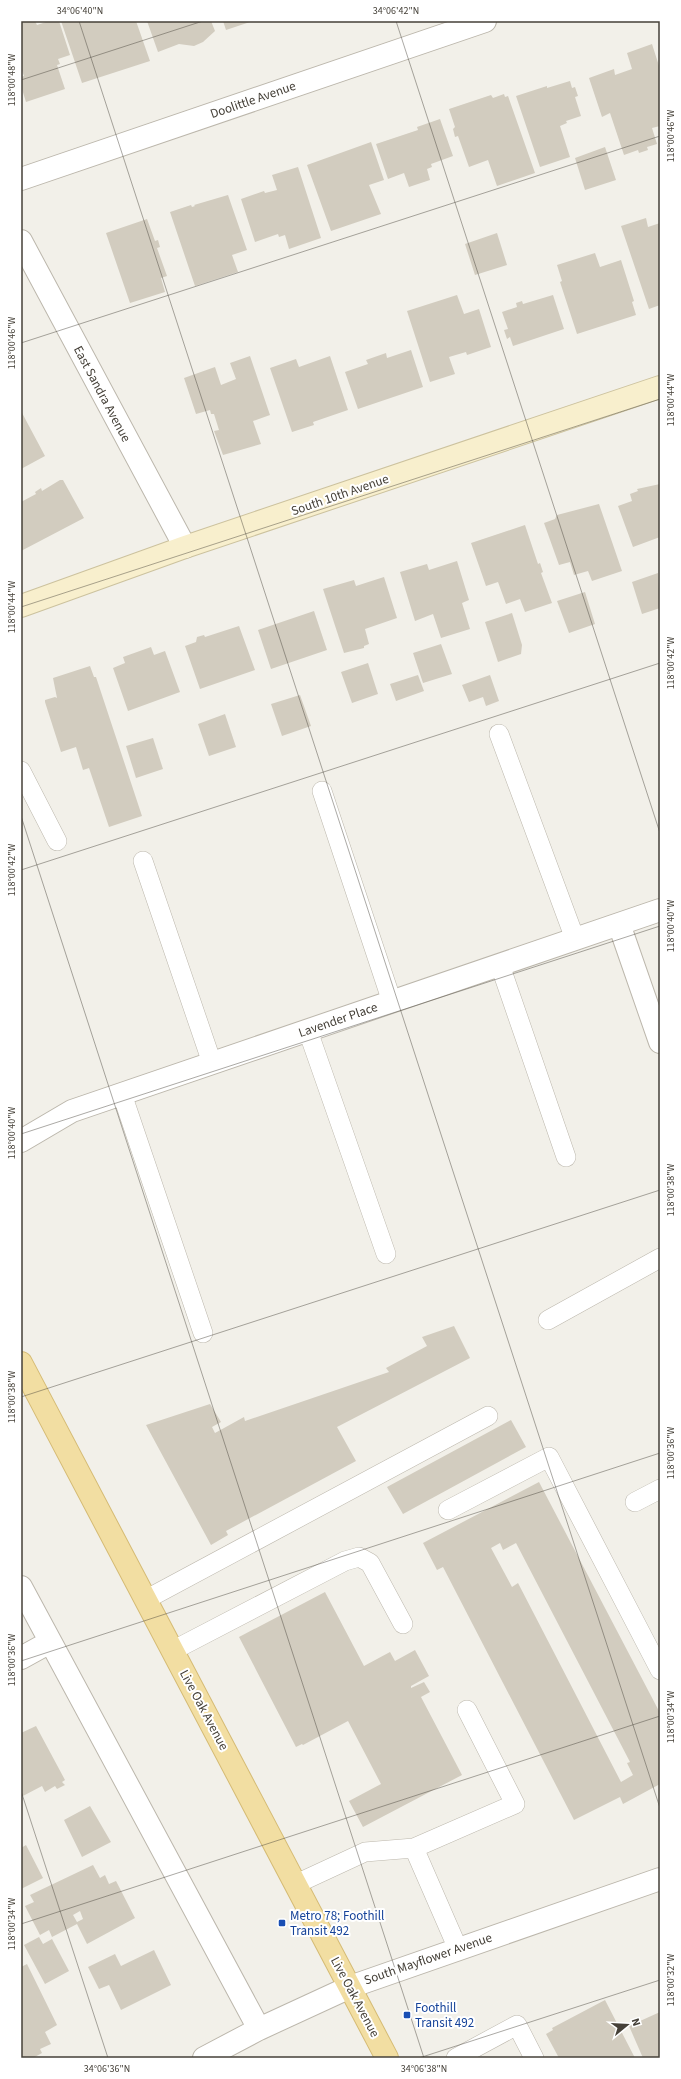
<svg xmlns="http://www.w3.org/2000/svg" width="681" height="2079" font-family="'Source Sans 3',sans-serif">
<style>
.building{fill:#d2ccbf;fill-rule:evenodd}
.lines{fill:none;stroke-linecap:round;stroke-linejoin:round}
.lane-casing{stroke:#bcb7ac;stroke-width:20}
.street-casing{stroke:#bcb7ac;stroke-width:24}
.secondary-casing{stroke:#ccc29e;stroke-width:24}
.primary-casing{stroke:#d5bb74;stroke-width:24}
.lane{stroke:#fff;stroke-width:19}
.street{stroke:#fff;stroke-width:22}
.secondary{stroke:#f8efcd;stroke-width:22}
.primary{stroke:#f2dea2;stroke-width:22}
.ticks{fill:none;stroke:#454038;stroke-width:1;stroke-opacity:0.45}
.transit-dot{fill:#1a4fb4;stroke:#fff;stroke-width:1.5}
.labels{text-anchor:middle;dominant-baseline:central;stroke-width:4;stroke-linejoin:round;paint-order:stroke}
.street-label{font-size:13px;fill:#454038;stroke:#fff}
.transit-label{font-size:13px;fill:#164399;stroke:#fff;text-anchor:start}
.neatline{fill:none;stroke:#454038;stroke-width:1.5}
.ticks-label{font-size:10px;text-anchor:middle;fill:#454038}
</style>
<rect width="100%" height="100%" fill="#f2f0e9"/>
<!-- building -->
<path class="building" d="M 21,21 L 35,21 L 37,25 L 49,21 L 59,21 L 70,55 L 58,59 L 60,64 L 57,65 L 65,89 L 26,102 L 21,86 L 21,77 L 24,76 L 21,68 Z
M 61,21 L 136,21 L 150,61 L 82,83 Z
M 147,21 L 211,21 L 215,31 L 203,42 L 194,46 L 179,44 L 158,52 Z
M 223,21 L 253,21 L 226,30 Z
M 652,44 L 660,69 L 660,126 L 652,128 L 657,144 L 647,147 L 648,150 L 639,153 L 638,150 L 624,155 L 610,113 L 602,117 L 589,78 L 614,69 L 615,75 L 632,69 L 627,53 Z
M 570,81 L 572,88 L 575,87 L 578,96 L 575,97 L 581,116 L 566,121 L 567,123 L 560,126 L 570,157 L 540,167 L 516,96 L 547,86 L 547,88 Z
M 504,94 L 505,97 L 508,96 L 535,173 L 497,186 L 488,160 L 469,167 L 458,136 L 455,137 L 453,129 L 455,127 L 449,109 L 491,95 L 493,98 Z
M 440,119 L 453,156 L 431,164 L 432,167 L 427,169 L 430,180 L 409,187 L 404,173 L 388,179 L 376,144 L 418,130 L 417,127 Z
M 371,142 L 384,180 L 369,185 L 381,214 L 331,231 L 307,165 Z
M 605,147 L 616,180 L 585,190 L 575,158 Z
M 298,167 L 321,238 L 289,249 L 285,235 L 279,237 L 278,234 L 255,242 L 241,199 L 264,191 L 265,193 L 277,190 L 272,175 Z
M 228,195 L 247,250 L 232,255 L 238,272 L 195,286 L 170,212 L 191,205 L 192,207 L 195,206 L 194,205 Z
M 646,218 L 648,227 L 660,223 L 660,305 L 649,309 L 621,226 Z
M 147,219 L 155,241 L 158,240 L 160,247 L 157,248 L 167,276 L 161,278 L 165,292 L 130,303 L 106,233 Z
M 497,233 L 507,265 L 475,275 L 465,244 Z
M 595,253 L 600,267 L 621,260 L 634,301 L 632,302 L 636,315 L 577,334 L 560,282 L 562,281 L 557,265 Z
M 457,295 L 464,314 L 479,309 L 491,347 L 467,355 L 466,352 L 449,357 L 455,374 L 430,382 L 407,311 Z
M 553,295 L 564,329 L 513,346 L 510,337 L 507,339 L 504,330 L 508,329 L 502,312 L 517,307 L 516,303 L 522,301 L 523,304 Z
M 411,350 L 423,387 L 358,409 L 345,372 L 368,364 L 366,360 L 386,353 L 387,358 Z
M 250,356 L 270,415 L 253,421 L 261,444 L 223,455 L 214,431 L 219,430 L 214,414 L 211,414 L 210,410 L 196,414 L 184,378 L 215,367 L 221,385 L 236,379 L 230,363 Z
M 330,356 L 348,410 L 313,422 L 314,425 L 292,432 L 270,368 L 296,359 L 299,367 Z
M 21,411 L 45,456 L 21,469 Z
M 60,480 L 63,480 L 84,518 L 21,551 L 21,502 L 36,494 L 35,492 L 41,488 L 42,491 Z
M 660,484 L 660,537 L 633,547 L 618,506 L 632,501 L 630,494 L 638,491 L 637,489 Z
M 599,504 L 622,571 L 592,581 L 588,571 L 574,575 L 570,562 L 559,565 L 544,523 L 555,519 L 557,515 Z
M 525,525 L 538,564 L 540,563 L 543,572 L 541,573 L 552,603 L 525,612 L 520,599 L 506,604 L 498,582 L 486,586 L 471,543 Z
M 457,561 L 469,600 L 462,603 L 470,629 L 441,638 L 433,614 L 415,621 L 400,572 L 427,564 L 429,570 Z
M 658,573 L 660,608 L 642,614 L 632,582 Z
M 384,577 L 397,618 L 365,629 L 369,644 L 364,646 L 364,648 L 344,653 L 323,589 L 354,580 L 356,586 Z
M 585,592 L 595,624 L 569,633 L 557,601 Z
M 314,611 L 327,650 L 271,669 L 258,630 Z
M 512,613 L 522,645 L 521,654 L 498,662 L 485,622 Z
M 239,626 L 255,670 L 200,689 L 185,646 L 196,642 L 197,637 L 204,635 L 205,637 Z
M 441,644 L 452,674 L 423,683 L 413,653 Z
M 151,647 L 154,655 L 165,651 L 180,692 L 128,711 L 113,668 L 125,663 L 123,657 Z
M 368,663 L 378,694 L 352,703 L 341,672 Z
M 90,666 L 94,677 L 96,677 L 142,816 L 109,827 L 89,768 L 83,770 L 76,747 L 61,752 L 45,702 L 45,700 L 55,697 L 57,698 L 53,678 Z
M 418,675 L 424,691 L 396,701 L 390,684 Z
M 490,675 L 499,701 L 486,706 L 483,697 L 469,702 L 462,685 Z
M 300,695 L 311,726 L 282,736 L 271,704 Z
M 225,714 L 236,747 L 209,756 L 198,724 Z
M 153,738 L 163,769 L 136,778 L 126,746 Z
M 454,1326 L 470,1358 L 337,1427 L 356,1461 L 226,1531 L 228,1535 L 211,1545 L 146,1425 L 210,1404 L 221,1422 L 212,1427 L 215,1433 L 244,1417 L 245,1421 L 389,1372 L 386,1368 L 427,1346 L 422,1337 Z
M 511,1420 L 526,1447 L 403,1514 L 387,1487 Z
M 539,1482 L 660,1713 L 660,1784 L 623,1804 L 620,1797 L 574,1820 L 443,1567 L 437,1570 L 423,1543 ZM 500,1543 L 503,1550 L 516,1543 L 630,1762 L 627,1763 L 633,1775 L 621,1782 L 518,1583 L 512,1587 L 491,1548 Z
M 325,1592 L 364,1666 L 390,1652 L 395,1661 L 415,1650 L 429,1676 L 411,1686 L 411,1688 L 424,1682 L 430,1692 L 421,1697 L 462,1775 L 363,1827 L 349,1801 L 381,1784 L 348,1721 L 303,1745 L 302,1744 L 296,1747 L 239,1637 Z
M 36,1726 L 65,1780 L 62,1782 L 65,1785 L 57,1789 L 55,1786 L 45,1792 L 42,1786 L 21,1797 L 21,1733 Z
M 90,1806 L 111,1842 L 82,1857 L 64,1820 Z
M 26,1845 L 43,1878 L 21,1889 L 21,1848 Z
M 93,1865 L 100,1878 L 105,1875 L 109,1884 L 116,1881 L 135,1918 L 87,1944 L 77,1924 L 52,1937 L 49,1930 L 40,1935 L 25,1906 L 34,1902 L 30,1895 ZM 80,1911 L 83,1919 L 77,1922 L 73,1915 Z
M 39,1937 L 43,1944 L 52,1939 L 69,1971 L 45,1984 L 24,1945 Z
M 154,1950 L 171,1985 L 121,2010 L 109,1985 L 99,1989 L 88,1967 L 115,1954 L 121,1966 Z
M 27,1964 L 57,2025 L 45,2032 L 51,2044 L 40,2049 L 42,2053 L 33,2058 L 21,2058 L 21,1967 Z
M 605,2000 L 635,2058 L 559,2058 L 546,2034 L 553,2030 L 552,2028 Z
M 660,2012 L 660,2058 L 643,2058 L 629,2026 Z"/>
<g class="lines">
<defs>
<path id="lane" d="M 499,734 L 575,939
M 21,771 L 57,841
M 322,791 L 392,1002
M 143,861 L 212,1063
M 500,965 L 566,1157
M 308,1031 L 386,1254
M 122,1094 L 203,1333
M 548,1320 L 660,1258
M 635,1502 L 660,1489
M 448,1510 L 549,1457 L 660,1670
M 145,1600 L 488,1416
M 172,1651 L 345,1561 L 359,1557 L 370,1563 L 403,1624
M 414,1848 L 515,1804 L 467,1710
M 296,1884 L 365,1852 L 414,1848 L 458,1949
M 456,2058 L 517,2025 L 534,2058"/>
<path id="street" d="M 21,179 L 485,21
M 21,241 L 185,547
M 619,924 L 660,1042
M 21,1141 L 72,1111 L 660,910
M 21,1587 L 259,2029
M 21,1658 L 50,1642
M 204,2058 L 259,2029 L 350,1987 L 660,1879"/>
<path id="secondary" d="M 21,606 L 185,547 L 660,387"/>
<path id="primary" d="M 21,1363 L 387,2058"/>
</defs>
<!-- lane casing -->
<use href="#lane" class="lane-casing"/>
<!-- street casing -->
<use href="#street" class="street-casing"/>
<!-- secondary casing -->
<use href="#secondary" class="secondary-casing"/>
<!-- primary casing -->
<use href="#primary" class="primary-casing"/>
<!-- lane -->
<use href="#lane" class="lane"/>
<!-- street -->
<use href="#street" class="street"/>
<!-- secondary -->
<use href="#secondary" class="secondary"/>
<!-- primary -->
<use href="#primary" class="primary"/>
</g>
<!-- ticks -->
<path class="ticks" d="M 79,21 L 660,1808M 396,21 L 660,833M 21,80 L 203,21M 21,343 L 660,136M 21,607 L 660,399M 21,816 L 424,2058M 21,870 L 660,663M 21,1134 L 660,926M 21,1397 L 660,1190M 21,1661 L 660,1453M 21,1791 L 108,2058M 21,1924 L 660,1716M 419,2058 L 660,1980"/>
<!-- markers -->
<g class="transit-dot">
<rect x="278" y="1919" width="8" height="8" rx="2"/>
<rect x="403" y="2011" width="8" height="8" rx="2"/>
</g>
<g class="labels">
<!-- street labels -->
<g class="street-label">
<text transform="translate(253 100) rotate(-19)">Doolittle Avenue</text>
<text transform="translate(102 394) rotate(62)">East Sandra Avenue</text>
<text transform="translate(340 495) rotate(-19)">South 10th Avenue</text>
<text transform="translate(338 1020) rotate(-19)">Lavender Place</text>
<text transform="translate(204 1710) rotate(62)">Live Oak Avenue</text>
<text transform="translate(428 1959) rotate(-19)">South Mayflower Avenue</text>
<text transform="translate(355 1997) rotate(62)">Live Oak Avenue</text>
</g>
<!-- transit labels -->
<g class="transit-label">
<text x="290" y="1916">Metro 78; Foothill<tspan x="290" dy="15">Transit 492</tspan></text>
<text x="415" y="2008">Foothill<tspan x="415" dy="15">Transit 492</tspan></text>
</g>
</g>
<!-- border -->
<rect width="681" height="2079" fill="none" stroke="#ffffff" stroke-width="44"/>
<!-- north arrow -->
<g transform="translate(627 2025) rotate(72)" stroke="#ffffff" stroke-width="3" paint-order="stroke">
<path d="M0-3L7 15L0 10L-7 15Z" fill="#454038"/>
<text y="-6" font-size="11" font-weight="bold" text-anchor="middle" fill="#454038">N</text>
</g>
<rect x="22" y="22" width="637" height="2035" class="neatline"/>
<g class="ticks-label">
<text x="80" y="14">34°06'40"N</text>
<text x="396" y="14">34°06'42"N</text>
<text transform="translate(11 80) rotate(-90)" y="4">118°00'48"W</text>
<text transform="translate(670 136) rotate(-90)" y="4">118°00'46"W</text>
<text transform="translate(11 343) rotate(-90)" y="4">118°00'46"W</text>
<text transform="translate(670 400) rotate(-90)" y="4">118°00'44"W</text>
<text transform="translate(11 607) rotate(-90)" y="4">118°00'44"W</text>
<text transform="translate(670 663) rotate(-90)" y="4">118°00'42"W</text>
<text transform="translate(11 870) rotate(-90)" y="4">118°00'42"W</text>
<text transform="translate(670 926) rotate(-90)" y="4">118°00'40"W</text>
<text transform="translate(11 1133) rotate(-90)" y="4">118°00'40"W</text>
<text transform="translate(670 1190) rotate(-90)" y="4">118°00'38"W</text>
<text transform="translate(11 1397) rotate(-90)" y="4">118°00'38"W</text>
<text transform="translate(670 1453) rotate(-90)" y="4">118°00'36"W</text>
<text transform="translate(11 1660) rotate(-90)" y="4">118°00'36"W</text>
<text transform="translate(670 1717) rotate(-90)" y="4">118°00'34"W</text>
<text transform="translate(11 1924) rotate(-90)" y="4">118°00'34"W</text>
<text transform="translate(670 1980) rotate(-90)" y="4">118°00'32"W</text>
<text x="107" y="2072">34°06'36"N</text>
<text x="424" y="2072">34°06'38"N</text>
</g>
</svg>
